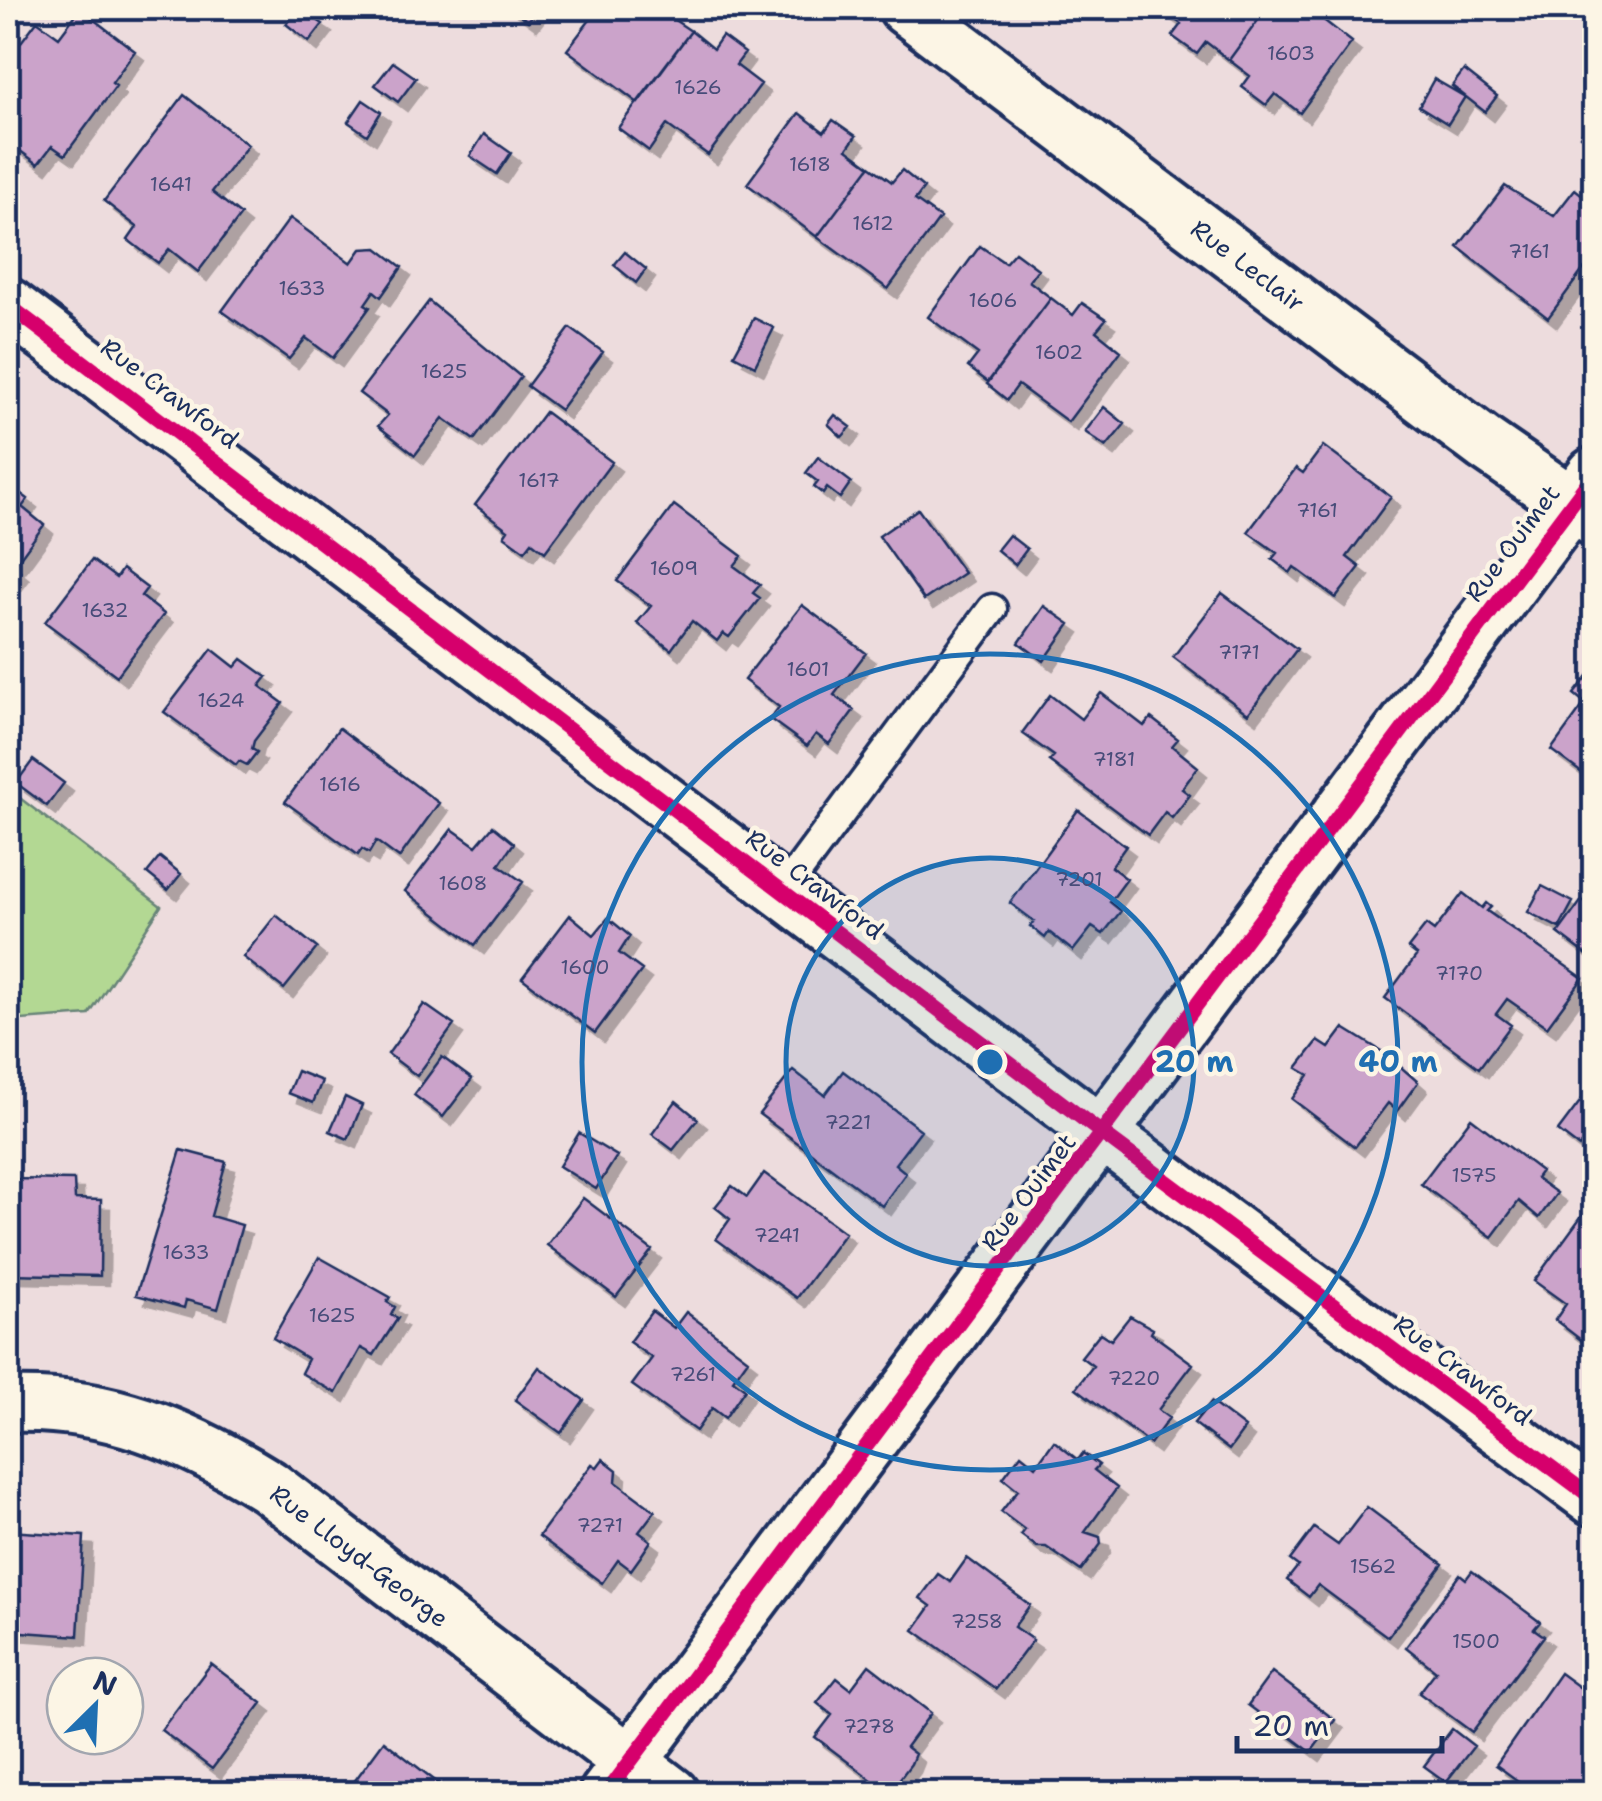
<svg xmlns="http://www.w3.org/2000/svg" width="1602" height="1801" font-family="'Shantell Sans',sans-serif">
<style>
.green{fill:#b3d893;stroke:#678478;stroke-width:2.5}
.building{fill:#cba3ca;stroke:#1b2f5e;stroke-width:2.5;filter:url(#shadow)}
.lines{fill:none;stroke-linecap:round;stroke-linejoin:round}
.lane-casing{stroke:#1b2f5e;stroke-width:35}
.street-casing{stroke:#1b2f5e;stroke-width:60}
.lane{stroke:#fcf5e5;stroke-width:28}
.street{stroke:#fcf5e5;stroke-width:52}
.cycleway-casing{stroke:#fcf5e5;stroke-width:21}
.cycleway{stroke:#d6006c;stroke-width:15}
.ring{fill:none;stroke:#1f6fb2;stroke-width:5}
.labels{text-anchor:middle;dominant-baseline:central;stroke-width:9;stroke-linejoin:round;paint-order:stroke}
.number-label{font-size:20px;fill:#474c79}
.street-label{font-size:25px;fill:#1b2f5e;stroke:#fcf5e5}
.centre{fill:#1f6fb2;stroke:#fcf5e5;stroke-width:5}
.ring-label{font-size:30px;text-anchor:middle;font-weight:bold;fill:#1f6fb2;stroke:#fcf5e5;stroke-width:9;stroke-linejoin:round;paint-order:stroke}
</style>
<defs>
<filter id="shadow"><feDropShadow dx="9" dy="9" stdDeviation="0" flood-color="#0004"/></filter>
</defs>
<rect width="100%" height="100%" fill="#eddcdd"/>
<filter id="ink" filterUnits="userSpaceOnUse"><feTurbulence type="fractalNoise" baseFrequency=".01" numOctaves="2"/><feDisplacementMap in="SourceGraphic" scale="20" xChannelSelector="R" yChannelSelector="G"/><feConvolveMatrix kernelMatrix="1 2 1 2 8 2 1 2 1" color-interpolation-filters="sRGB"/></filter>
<g filter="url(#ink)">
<!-- green -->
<path class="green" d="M 8,789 L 161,906 L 89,1015 L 8,1021 Z"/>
<!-- building -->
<path class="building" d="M 299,8 L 323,24 L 309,42 L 286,24 Z
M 510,8 L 538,8 L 528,21 Z
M 599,8 L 673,8 L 667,15 L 691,31 L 638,103 L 567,50 Z
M 1158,8 L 1267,8 L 1229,60 L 1206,42 L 1197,54 L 1172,36 L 1181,24 Z
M 1267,8 L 1308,8 L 1352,42 L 1300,113 L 1275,94 L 1266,105 L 1242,87 L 1250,76 L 1229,60 Z
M 80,9 L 135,51 L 112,83 L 116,86 L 65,155 L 52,146 L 38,164 L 8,142 L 8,48 L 12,42 L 18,46 L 37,21 L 59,37 Z
M 691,31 L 713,49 L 722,36 L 745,53 L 736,65 L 761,84 L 708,155 L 667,125 L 649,151 L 618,128 Z
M 393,62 L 416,78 L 398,102 L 375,85 Z
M 1464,70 L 1497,96 L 1485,112 L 1452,86 Z
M 1434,79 L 1465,97 L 1448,124 L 1419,106 Z
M 184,95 L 248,145 L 212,192 L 241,215 L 198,272 L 169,249 L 158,263 L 128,240 L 137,227 L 104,201 Z
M 363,100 L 381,112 L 367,135 L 348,122 Z
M 799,113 L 824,132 L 833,120 L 856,136 L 847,149 L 870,166 L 817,237 L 747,184 Z
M 1594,114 L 1594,146 L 1580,136 Z
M 484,134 L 511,153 L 497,174 L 470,156 Z
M 870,166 L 892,182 L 902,170 L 924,188 L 915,200 L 940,218 L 888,289 L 817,237 Z
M 1505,186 L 1554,216 L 1575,189 L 1594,204 L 1594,255 L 1548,318 L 1458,247 Z
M 290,218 L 351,263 L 361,249 L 377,248 L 402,267 L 381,297 L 374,291 L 365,304 L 370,307 L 333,358 L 306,338 L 289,359 L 222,311 Z
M 980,246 L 1005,263 L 1015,252 L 1038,269 L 1029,281 L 1051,298 L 988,382 L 968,367 L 978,354 L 928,317 Z
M 625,252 L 646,269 L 636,283 L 614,265 Z
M 1051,298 L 1073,315 L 1082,303 L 1106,319 L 1096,331 L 1121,351 L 1068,422 L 1018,385 L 1007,400 L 987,384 Z
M 429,301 L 521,377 L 474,440 L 443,418 L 415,455 L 378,426 L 388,415 L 359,393 Z
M 754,318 L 774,328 L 755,366 L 734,355 Z
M 570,328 L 603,352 L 560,410 L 527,386 Z
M 1104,407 L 1125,424 L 1106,447 L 1085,432 Z
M 545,412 L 612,462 L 545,552 L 532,542 L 525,551 L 504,536 L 508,530 L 475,505 Z
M 835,415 L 851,427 L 842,437 L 828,424 Z
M 1323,446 L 1391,497 L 1347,557 L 1360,567 L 1336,598 L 1294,567 L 1290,573 L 1272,559 L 1277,553 L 1248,532 L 1296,468 L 1303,473 Z
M 818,457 L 851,482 L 840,498 L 827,488 L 823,494 L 814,487 L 818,482 L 806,473 Z
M 8,484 L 28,499 L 22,507 L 44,525 L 14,566 L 20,571 L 8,587 Z
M 674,505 L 742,556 L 734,566 L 760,585 L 753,593 L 760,598 L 729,637 L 723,633 L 717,641 L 692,621 L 671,650 L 637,623 L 651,606 L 617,581 Z
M 918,509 L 964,573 L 924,600 L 879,536 Z
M 1009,535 L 1027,549 L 1015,565 L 997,550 Z
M 92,560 L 116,578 L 122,569 L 147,588 L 141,596 L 164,614 L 117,676 L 45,622 Z
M 1222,593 L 1297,649 L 1248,714 L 1173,657 Z
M 802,605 L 866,653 L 834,695 L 854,710 L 829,744 L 816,734 L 807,746 L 770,719 L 779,707 L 744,680 Z
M 1044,606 L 1070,624 L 1044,661 L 1019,643 Z
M 212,649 L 235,667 L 242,659 L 267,677 L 260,686 L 283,703 L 254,741 L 252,749 L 257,752 L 247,765 L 239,761 L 236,765 L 164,712 Z
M 1591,672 L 1594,674 L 1594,782 L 1551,750 L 1585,703 L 1574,694 Z
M 1101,693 L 1144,726 L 1151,718 L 1178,739 L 1172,746 L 1198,767 L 1182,789 L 1190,795 L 1172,818 L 1165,812 L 1148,835 L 1049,761 L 1054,756 L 1022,733 L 1050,695 L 1081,719 Z
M 339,728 L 439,803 L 399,858 L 376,841 L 369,853 L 362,849 L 358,855 L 285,802 Z
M 33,760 L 64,783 L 47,806 L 16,783 Z
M 1078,810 L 1126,846 L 1111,867 L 1127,879 L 1110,902 L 1121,911 L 1103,934 L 1092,927 L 1073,951 L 1049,932 L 1045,938 L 1030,926 L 1034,921 L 1010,903 Z
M 493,826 L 514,843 L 499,865 L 523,882 L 475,945 L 405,891 L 452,829 L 476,846 Z
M 160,857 L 181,874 L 168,890 L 147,873 Z
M 1542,886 L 1573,902 L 1559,928 L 1528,912 Z
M 1463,893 L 1482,908 L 1486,903 L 1491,907 L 1487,911 L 1583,978 L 1547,1027 L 1507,999 L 1496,1014 L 1511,1025 L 1479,1068 L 1385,998 L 1417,955 L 1408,948 L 1426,925 L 1434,931 Z
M 1582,900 L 1594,910 L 1591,958 L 1558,933 Z
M 276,915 L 317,948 L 284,989 L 243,957 Z
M 570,915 L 594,935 L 608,918 L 630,936 L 619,953 L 642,970 L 595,1033 L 522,978 Z
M 424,1004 L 454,1025 L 417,1076 L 388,1054 Z
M 1344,1028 L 1386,1054 L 1418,1082 L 1397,1111 L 1388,1103 L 1355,1147 L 1292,1099 L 1309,1075 L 1297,1068 L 1318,1041 L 1329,1048 Z
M 442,1057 L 472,1079 L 443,1117 L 414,1095 Z
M 793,1070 L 825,1095 L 843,1071 L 921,1130 L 895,1164 L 906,1173 L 882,1206 L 759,1114 Z
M 297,1071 L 322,1081 L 313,1103 L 288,1093 Z
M 345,1097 L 362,1105 L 348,1139 L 330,1131 Z
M 1582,1099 L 1594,1109 L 1594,1127 L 1579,1147 L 1558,1131 Z
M 676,1101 L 698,1119 L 673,1150 L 652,1134 Z
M 1471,1118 L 1541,1171 L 1536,1178 L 1557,1193 L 1539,1218 L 1519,1201 L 1492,1237 L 1421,1184 Z
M 579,1133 L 617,1156 L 596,1189 L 559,1166 Z
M 181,1150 L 226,1162 L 211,1216 L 242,1225 L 218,1309 L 186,1300 L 184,1308 L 136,1295 Z
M 764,1173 L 845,1233 L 797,1298 L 716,1239 L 730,1219 L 715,1207 L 732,1186 L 747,1197 Z
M 8,1179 L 74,1180 L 75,1199 L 101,1200 L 100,1276 L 8,1274 Z
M 583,1198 L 652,1250 L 616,1297 L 547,1245 Z
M 1594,1199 L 1594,1350 L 1555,1320 L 1566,1304 L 1534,1281 Z
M 319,1257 L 390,1297 L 387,1302 L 395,1307 L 391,1315 L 398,1318 L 374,1355 L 361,1348 L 336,1393 L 301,1373 L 308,1359 L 273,1338 Z
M 652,1311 L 674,1328 L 686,1312 L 748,1359 L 733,1380 L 745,1389 L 725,1418 L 712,1408 L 696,1431 L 632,1385 L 652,1358 L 629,1342 Z
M 1130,1316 L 1153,1329 L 1151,1333 L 1193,1364 L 1158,1410 L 1169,1418 L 1150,1444 L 1076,1388 L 1093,1366 L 1081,1357 L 1100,1333 L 1111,1340 Z
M 539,1367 L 584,1400 L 561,1433 L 515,1400 Z
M 1211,1402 L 1245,1428 L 1229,1450 L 1194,1423 Z
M 1054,1441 L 1078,1460 L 1083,1453 L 1099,1465 L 1094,1470 L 1117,1488 L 1085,1532 L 1100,1537 L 1101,1544 L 1081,1571 L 1046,1547 L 1037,1547 L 1021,1535 L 1025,1530 L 1001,1512 L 1018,1490 L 1003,1478 L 1021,1454 L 1036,1466 Z
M 603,1459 L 617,1470 L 616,1482 L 655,1511 L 639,1532 L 651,1541 L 641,1556 L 631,1570 L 618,1560 L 602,1583 L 539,1536 L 592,1464 L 597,1467 Z
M 1367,1507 L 1443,1564 L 1388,1637 L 1318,1585 L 1309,1597 L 1287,1580 L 1298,1566 L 1290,1560 L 1314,1528 L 1338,1545 Z
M 8,1531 L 84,1536 L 78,1636 L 8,1631 Z
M 967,1558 L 1030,1605 L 1014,1627 L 1033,1640 L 996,1689 L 914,1630 L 931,1606 L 920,1598 L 938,1574 L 950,1582 Z
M 1472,1571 L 1540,1622 L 1534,1629 L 1544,1636 L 1472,1732 L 1419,1693 L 1436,1671 L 1406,1647 L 1460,1574 L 1466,1579 Z
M 211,1664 L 262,1703 L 212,1769 L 161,1730 Z
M 869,1665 L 931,1713 L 906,1747 L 915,1754 L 911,1764 L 889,1793 L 815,1737 L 832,1715 L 817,1703 L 837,1678 L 851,1689 Z
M 1272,1672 L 1335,1720 L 1311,1752 L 1248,1705 Z
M 1560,1673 L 1586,1692 L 1594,1680 L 1594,1794 L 1536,1794 L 1496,1765 Z
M 1452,1729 L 1474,1746 L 1446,1782 L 1424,1766 Z
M 384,1741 L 447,1790 L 444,1794 L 345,1794 Z"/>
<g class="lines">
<defs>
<path id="lane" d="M 783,891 L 992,609"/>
<g id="street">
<path id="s1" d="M 906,8 L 1485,444 L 1594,519"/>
<path d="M 8,305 L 1103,1134 L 1594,1499"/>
<path id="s2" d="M 8,1405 C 106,1401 186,1435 268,1486 L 672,1794"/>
<path d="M 606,1794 L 1594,474"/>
</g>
</defs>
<!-- lane casing -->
<use href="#lane" class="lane-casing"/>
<!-- street casing -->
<use href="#street" class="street-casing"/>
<!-- lane -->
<use href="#lane" class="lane"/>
<!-- street -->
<use href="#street" class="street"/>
<defs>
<path id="cycleway" d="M 8,305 L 1103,1134 L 1594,1499
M 606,1794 L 1594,474"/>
</defs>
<!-- cycleway casing -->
<use href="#cycleway" class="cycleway-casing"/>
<!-- cycleway -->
<use href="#cycleway" class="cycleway"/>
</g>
</g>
<!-- distance rings -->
<circle cx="990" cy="1062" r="204" fill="#1f6fb2" fill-opacity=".12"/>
<g class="ring">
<circle cx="990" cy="1062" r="204"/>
<circle cx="990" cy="1062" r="408"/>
</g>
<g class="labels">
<!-- number labels -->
<g class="number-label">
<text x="1291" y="53">1603</text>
<text x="698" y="87">1626</text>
<text x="810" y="164">1618</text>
<text x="171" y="184">1641</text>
<text x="873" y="223">1612</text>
<text x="1529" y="251">7161</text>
<text x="302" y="288">1633</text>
<text x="993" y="300">1606</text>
<text x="1059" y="352">1602</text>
<text x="444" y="371">1625</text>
<text x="539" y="480">1617</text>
<text x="1317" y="510">7161</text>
<text x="674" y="568">1609</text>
<text x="105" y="610">1632</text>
<text x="1239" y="652">7171</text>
<text x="808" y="669">1601</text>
<text x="221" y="700">1624</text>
<text x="1114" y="759">7181</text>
<text x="340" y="784">1616</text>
<text x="1079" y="879">7201</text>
<text x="463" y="883">1608</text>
<text x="585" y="967">1600</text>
<text x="1459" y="973">7170</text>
<text x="848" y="1122">7221</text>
<text x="1474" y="1175">1575</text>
<text x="777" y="1235">7241</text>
<text x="186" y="1252">1633</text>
<text x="332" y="1315">1625</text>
<text x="693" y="1374">7261</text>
<text x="1134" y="1378">7220</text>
<text x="600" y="1525">7271</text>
<text x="1373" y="1566">1562</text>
<text x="977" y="1621">7258</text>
<text x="1476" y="1641">1500</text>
<text x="869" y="1726">7278</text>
</g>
<!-- street labels -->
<g class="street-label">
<text stroke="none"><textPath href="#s1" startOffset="428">Rue Leclair</textPath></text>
<text transform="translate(170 393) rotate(37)">Rue Crawford</text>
<text transform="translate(1512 543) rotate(-53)">Rue Ouimet</text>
<text transform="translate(815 884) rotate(37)">Rue Crawford</text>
<text transform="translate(1028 1192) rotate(-53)">Rue Ouimet</text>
<text transform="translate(1463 1370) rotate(37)">Rue Crawford</text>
<text stroke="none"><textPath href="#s2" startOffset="392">Rue Lloyd-George</textPath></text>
</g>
</g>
<circle cx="990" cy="1062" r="15" class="centre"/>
<g class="ring-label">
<text x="1194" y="1072">20 m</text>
<text x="1398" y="1072">40 m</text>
</g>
<!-- margin -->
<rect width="1602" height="1801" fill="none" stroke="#fcf5e5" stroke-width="40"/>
<rect x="20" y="20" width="1562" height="1761" fill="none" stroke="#1b2f5e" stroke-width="4" filter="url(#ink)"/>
<!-- north arrow -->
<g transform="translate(95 1706) rotate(24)"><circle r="48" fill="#fcf5e5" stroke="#a2a6af" stroke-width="2.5"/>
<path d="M0-8L18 38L0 25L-18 38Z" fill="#1f6fb2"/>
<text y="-15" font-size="28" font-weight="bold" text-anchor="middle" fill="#1b2f5e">N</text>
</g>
<!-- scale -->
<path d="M1237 1736v15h205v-15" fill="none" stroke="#1b2f5e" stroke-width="5"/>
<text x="1252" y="1736" font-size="30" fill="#1b2f5e" stroke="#fcf5e5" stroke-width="8" paint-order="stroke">20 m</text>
</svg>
